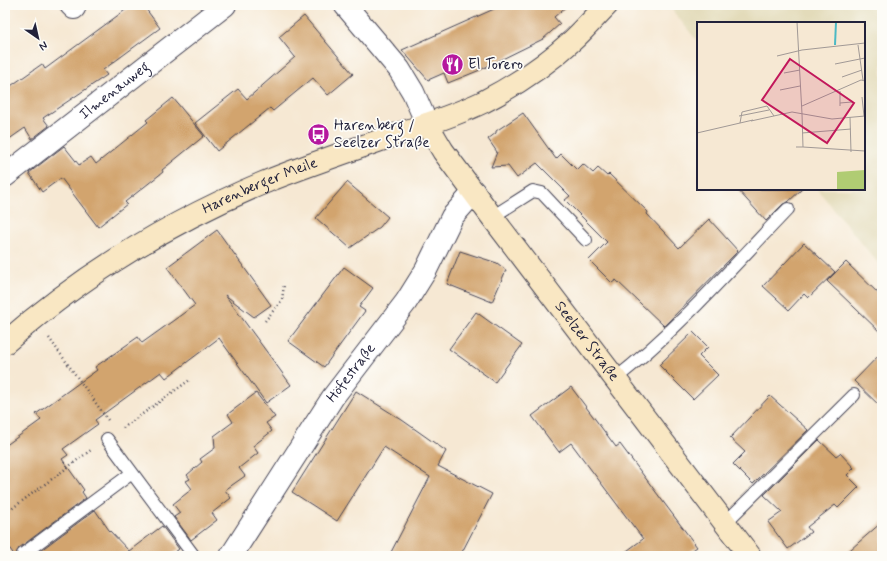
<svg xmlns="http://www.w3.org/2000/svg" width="887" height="561" font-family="Mynerve,sans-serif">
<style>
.built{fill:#e3dbba}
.building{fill:#d2a46e}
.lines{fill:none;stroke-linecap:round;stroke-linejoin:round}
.lane-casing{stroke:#424052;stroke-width:14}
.street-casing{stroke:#424052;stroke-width:24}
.secondary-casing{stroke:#424052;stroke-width:24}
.path{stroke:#424052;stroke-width:2.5;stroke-dasharray:1 3;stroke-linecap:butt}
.lane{stroke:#fff;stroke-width:12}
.street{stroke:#fff;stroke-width:22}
.secondary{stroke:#f9e7c3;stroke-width:22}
.labels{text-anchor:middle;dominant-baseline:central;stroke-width:3.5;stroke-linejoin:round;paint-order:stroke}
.poi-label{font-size:15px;fill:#22223b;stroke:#fdfcf7;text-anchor:start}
.street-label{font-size:15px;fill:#22223b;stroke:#fdfcf7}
.inset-river{fill:none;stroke:#4bb9c4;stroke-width:2}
.inset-road{fill:none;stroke:#a19996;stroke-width:1}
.view{fill:#c2185b;fill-opacity:0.15;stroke:#c2185b;stroke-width:2}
.inset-edge{fill:none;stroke:#22223b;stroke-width:2}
</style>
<rect width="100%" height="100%" fill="#fdfcf7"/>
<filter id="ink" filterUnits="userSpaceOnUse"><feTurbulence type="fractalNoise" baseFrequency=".025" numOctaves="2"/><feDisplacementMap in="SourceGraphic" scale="8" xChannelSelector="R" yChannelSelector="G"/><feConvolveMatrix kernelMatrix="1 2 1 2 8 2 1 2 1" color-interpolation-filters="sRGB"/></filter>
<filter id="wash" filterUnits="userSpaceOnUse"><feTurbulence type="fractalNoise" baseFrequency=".012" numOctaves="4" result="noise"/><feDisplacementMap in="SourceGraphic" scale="16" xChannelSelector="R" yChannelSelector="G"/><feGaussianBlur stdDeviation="0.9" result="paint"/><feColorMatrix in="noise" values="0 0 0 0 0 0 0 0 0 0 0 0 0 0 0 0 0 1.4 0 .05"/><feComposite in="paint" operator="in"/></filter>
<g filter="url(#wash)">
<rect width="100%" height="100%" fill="#f6e8d3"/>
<!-- built -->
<path class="built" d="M 668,5 L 882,5 L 882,268 L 817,189 L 864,189 L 864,23 L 698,23 L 698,42 Z"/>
<g id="blocks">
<!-- building -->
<path class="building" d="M 132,5 L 143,5 L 160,28 L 103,70 L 107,75 L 43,118 L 49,126 L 32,139 L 25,128 L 5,142 L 5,90 L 42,64 L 45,69 Z
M 503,5 L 568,5 L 554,17 L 560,24 L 543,39 L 480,70 L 448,83 L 444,73 L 428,80 L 402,50 Z
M 304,16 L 353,74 L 328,95 L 313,78 L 273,111 L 270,108 L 217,151 L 195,123 L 238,89 L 247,99 L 295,57 L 279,37 Z
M 173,98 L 204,136 L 162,170 L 163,172 L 125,202 L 127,204 L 98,227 L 61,178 L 42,192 L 29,173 L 64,146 L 79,165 L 91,157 L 96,164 L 148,122 L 146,120 Z
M 523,113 L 556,159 L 561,154 L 577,170 L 583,164 L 593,173 L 598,168 L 607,176 L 609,174 L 648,212 L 647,214 L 679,248 L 709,219 L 738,251 L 664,326 L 616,280 L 612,283 L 589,260 L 607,242 L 565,200 L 570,196 L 537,163 L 517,178 L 508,166 L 491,167 L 497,152 L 488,139 L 496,133 L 496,131 Z
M 347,182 L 388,217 L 380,227 L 350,248 L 316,218 Z
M 737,189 L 802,189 L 788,202 L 783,204 L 766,221 Z
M 217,230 L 271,305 L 254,317 L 225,295 L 291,385 L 266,403 L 219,338 L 166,378 L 161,372 L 95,420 L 98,424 L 63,449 L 68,455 L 62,459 L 84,490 L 82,492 L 86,498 L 19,548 L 15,556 L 5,542 L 5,446 L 41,420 L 36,414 L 97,370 L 95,367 L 138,337 L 142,343 L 195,305 L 167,267 Z
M 804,243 L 835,272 L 808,298 L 804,294 L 789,310 L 763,286 Z
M 460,251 L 497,263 L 506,270 L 492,302 L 447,284 Z
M 846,262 L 882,297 L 882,334 L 827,281 Z
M 344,267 L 373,288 L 359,307 L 365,311 L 324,367 L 288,341 Z
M 476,312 L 522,345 L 495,382 L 449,349 Z
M 693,332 L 708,347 L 699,356 L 718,375 L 693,399 L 659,365 Z
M 882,352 L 882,408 L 854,381 Z
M 571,387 L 616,447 L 620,444 L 697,547 L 684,556 L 620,556 L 643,539 L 571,443 L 559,452 L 532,416 Z
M 356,391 L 402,420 L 446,451 L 438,466 L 492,494 L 460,556 L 389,556 L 430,477 L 384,447 L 337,521 L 292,492 Z
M 256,393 L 275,417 L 266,423 L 272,431 L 253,446 L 258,453 L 239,468 L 245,476 L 225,490 L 231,498 L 212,513 L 217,520 L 191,540 L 174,517 L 180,513 L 173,504 L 192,489 L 186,481 L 190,479 L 187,475 L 202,462 L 200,459 L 215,448 L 214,436 L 233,422 L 228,414 Z
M 770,396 L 808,430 L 753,484 L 733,464 L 745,452 L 730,438 Z
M 819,440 L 836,456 L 840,453 L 854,468 L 847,475 L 859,487 L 838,508 L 835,505 L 807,527 L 811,532 L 788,549 L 768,522 L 782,512 L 764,495 Z
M 95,510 L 109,530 L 129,551 L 162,526 L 179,549 L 170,556 L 33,556 Z
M 882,522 L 882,556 L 843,556 Z"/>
</g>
</g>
<g filter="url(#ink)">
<use href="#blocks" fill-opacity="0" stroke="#424052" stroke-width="1"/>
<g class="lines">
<defs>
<path id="lane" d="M 492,217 L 533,191 L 542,193 L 586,240
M 615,379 C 679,329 732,267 788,209
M 107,439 L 194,556
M 725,523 L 854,395
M 23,554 L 132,473"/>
<g id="street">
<path d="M 71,5 L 74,8"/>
<path d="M 345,5 L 399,69 L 413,92 L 427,124"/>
<path id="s1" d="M 5,176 L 225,5"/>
<path id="s2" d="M 231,556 L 333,397 L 406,302 L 426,270 L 452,217 L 474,192"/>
</g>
<g id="secondary">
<path id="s3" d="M 427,124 L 443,151 L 492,217 L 750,556"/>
<path id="s4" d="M 5,343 C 82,275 168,223 263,183 C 307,165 353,150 398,134 C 427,124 456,115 483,102 C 514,86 547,64 573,40 C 585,29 595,17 607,5"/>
</g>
</defs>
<!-- lane casing -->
<use href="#lane" class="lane-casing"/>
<!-- street casing -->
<use href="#street" class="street-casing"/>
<!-- secondary casing -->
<use href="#secondary" class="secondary-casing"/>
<!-- path -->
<path class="path" d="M 265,321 L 282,300 L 284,285
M 49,338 L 108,420
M 123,428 L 191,379
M 6,513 L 91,450"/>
<!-- lane -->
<use href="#lane" class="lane"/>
<!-- street -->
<use href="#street" class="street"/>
<!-- secondary -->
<use href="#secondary" class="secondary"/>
</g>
</g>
<!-- icons -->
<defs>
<symbol id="restaurant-disc" viewBox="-11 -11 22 22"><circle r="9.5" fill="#b5179e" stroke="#fdfcf7"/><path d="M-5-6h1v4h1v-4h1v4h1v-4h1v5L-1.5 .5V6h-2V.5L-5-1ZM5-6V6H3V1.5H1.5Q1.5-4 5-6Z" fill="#fff"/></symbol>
<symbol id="bus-disc" viewBox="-11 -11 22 22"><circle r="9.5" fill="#b5179e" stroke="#fdfcf7"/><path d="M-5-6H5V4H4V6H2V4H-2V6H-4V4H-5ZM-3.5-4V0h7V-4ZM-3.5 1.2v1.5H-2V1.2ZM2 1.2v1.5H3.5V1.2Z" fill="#fff"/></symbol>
</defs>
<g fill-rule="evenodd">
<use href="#restaurant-disc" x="440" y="52" width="25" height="25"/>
<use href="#bus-disc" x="306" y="122" width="25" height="25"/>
</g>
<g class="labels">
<!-- poi labels -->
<g class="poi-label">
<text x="468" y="65">El Torero</text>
<text x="334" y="126">Harenberg /<tspan x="334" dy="17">Seelzer Straße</tspan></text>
</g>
<!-- street labels -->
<g class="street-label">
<text stroke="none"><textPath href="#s1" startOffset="139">Ilmenauweg</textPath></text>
<text stroke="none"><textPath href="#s4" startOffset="301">Harenberger Meile</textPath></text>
<text stroke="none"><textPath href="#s3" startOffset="270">Seelzer Straße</textPath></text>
<text stroke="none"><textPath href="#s2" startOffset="219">Höfestraße</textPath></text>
</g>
</g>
<!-- overview -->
<g transform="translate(697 22)">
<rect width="168" height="168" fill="#f6e8d3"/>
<path d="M 168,148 L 168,168 L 140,168 L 140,150 Z" fill="#b0cc73"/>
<path class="inset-river" d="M 138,23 L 139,0"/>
<path class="inset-road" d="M 100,0 L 105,92M 161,23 L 166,58M 80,34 L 105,28 L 168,21M 138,42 L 168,36M 87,51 L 103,48M 145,55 L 165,48M 83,68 L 103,64M 143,69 L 143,84M 165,75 L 167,94M 143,81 L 155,80M 105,84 L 164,58 L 168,59M 42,94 L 72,88M 153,95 L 154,130M 54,99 L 95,90 L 135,97 L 168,94M 43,101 L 45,90 L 70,84 L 77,94M 0,111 L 56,98M 105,111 L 154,107M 99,125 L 106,125 L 105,92M 106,125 L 168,129"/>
<path class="view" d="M 93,37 L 157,81 L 130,121 L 65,78 Z"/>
<rect width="168" height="168" class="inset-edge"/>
</g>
<!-- margin -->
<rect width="887" height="561" fill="none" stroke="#fdfcf7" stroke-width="20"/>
<!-- north arrow -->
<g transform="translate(38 38) rotate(146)" stroke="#fdfcf7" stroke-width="3" paint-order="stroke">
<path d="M0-3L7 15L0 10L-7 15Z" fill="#22223b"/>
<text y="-6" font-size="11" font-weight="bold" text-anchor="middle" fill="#22223b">N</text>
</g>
</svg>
